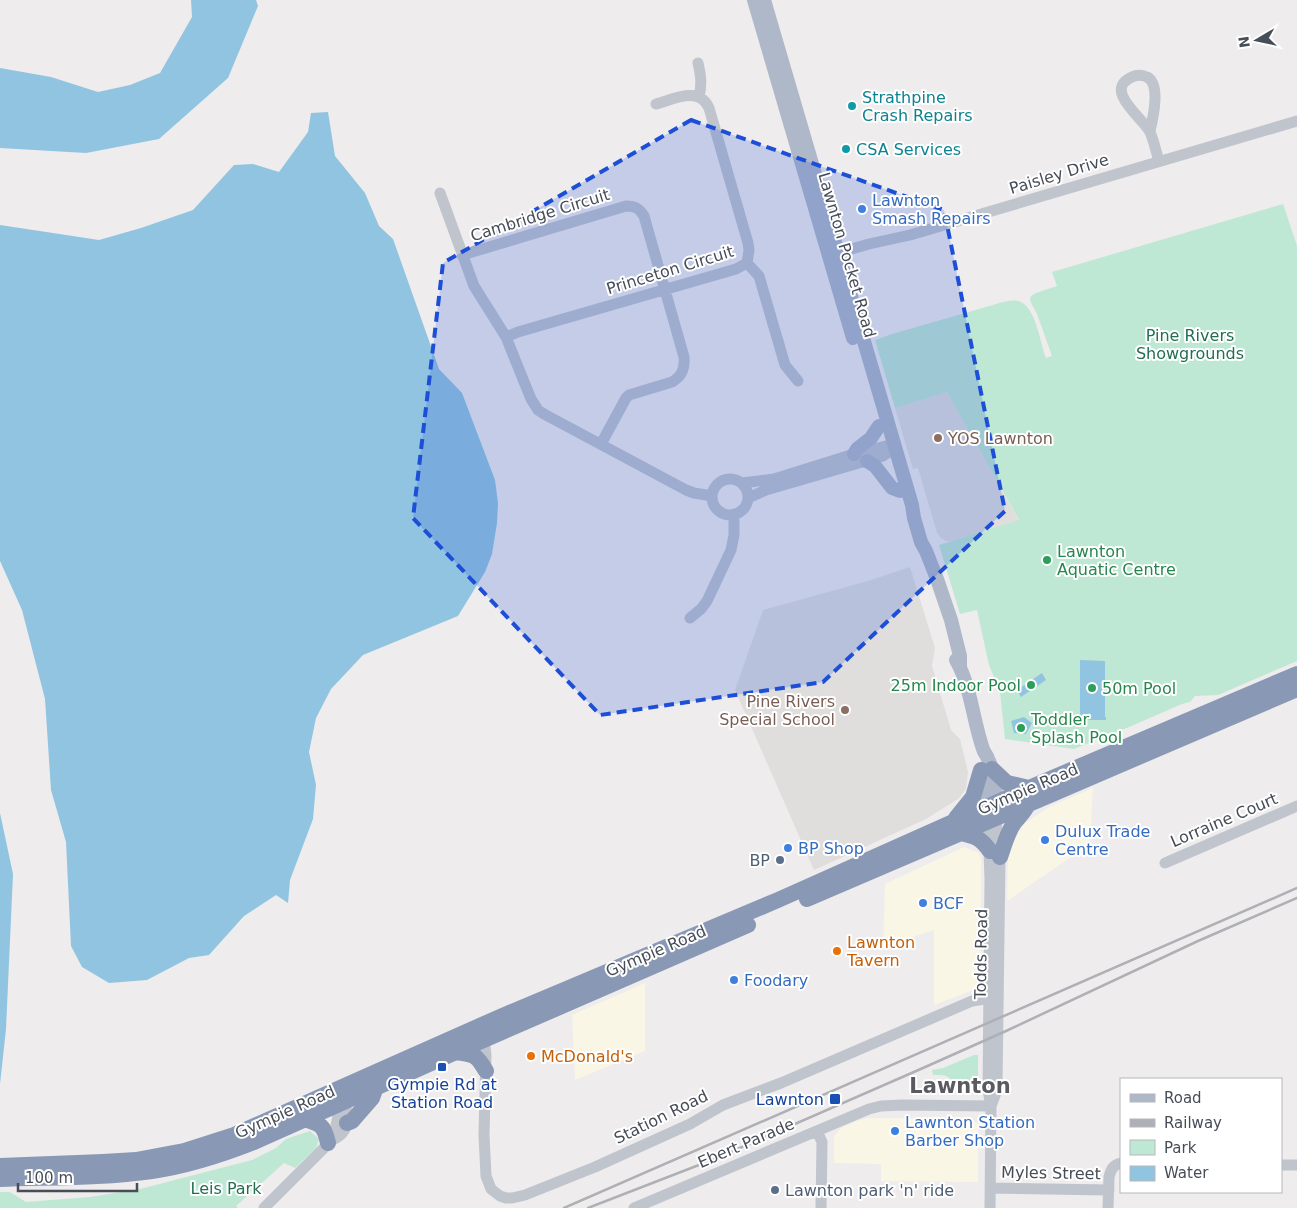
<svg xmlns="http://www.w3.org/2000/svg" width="1297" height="1208" font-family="'DejaVu Sans',sans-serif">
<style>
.commercial{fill:#f9f6e6}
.education{fill:#dfdedd}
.green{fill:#bfe8d4}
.water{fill:#91c4e0}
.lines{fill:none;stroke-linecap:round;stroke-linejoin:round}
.minor{stroke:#bfc4cd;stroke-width:11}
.major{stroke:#afb8c8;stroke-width:14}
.highway{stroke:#8998b5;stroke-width:16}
.rail{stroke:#afb0b6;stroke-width:2.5}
.marked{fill:#1d4ed8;fill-opacity:0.2;stroke:#1d4ed8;stroke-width:4;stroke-dasharray:10 6;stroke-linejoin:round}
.culture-dot{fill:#0f9aa8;stroke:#fff;stroke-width:2}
.shop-dot{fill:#3f7fe0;stroke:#fff;stroke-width:2}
.education-dot{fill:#8d6e63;stroke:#fff;stroke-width:2}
.leisure-dot{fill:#2e9e5b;stroke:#fff;stroke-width:2}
.service-dot{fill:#5c6f8a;stroke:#fff;stroke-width:2}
.food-dot{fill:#e8710a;stroke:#fff;stroke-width:2}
.transit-dot{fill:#1a4fb4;stroke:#fff;stroke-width:2}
.labels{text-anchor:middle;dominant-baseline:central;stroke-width:4;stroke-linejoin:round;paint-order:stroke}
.culture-label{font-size:16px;fill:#0d838f;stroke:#fff;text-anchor:start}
.street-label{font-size:16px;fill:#474d57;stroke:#fff}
.shop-label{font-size:16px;fill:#366cbe;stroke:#fff;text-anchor:start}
.park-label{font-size:16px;fill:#216e52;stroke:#fff}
.education-label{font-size:16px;fill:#785e54;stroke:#fff;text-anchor:start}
.leisure-label{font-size:16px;fill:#27864d;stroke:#fff;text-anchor:start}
.service-label{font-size:16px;fill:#4e5e75;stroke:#fff;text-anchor:end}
.food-label{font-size:16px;fill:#c56008;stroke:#fff;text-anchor:start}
.transit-label{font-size:16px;fill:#164399;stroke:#fff}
.district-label{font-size:21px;font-weight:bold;fill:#5a5b60;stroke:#fff}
</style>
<rect width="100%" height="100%" fill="#eeecec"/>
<!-- commercial -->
<path class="commercial" d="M 1093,788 L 1090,844 L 1007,901 L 1008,856 L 1012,843 L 1025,823 L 1051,806 Z
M 964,847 L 979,853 L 981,859 L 980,981 L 976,989 L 934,1005 L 934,930 L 883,947 L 885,884 Z
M 645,983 L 645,1051 L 575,1080 L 572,1015 Z
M 869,1118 L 972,1119 L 978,1124 L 978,1182 L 881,1181 L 881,1164 L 834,1163 L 834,1137 L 841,1128 L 856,1121 Z"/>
<!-- education -->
<path class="education" d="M 947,391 L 1019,521 L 952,541 L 946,541 L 941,538 L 937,533 L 918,468 L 913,469 L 895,408 Z
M 910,567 L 935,648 L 932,666 L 951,730 L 960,739 L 968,772 L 966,789 L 958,799 L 926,819 L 814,870 L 735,690 L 763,610 L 868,581 Z"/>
<!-- green -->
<path class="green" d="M 1283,204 L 1297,246 L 1297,661 L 1218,695 L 1195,696 L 1190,702 L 1182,704 L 1129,727 L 1074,749 L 1005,739 L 1000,692 L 989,665 L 977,610 L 960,614 L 939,545 L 1019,520 L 947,392 L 895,408 L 875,340 L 892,334 L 1003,302 C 1008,301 1014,300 1019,301 C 1036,307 1040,343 1046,358 L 1052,356 L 1037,314 L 1031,303 L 1030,299 L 1031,296 L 1036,293 L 1057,286 L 1052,272 Z
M 974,1055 L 978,1055 L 978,1090 L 976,1091 L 961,1091 C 948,1079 953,1074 933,1075 L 932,1070 L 943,1068 Z
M 310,1131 L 319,1139 L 316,1148 L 295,1168 L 284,1163 L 236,1206 L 238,1208 L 0,1208 L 0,1192 L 10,1192 L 26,1202 L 90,1197 L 140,1189 L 252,1160 L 276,1148 L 286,1139 Z"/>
<!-- water -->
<path class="water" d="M 191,0 L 256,0 L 258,6 L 228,78 L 159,139 L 86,153 L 0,148 L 0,68 L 51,77 L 98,92 L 130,85 L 160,73 L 192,17 Z
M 328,112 L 335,156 L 365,193 L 379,226 L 393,239 L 439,369 L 462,393 L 495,480 L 498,503 L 497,523 L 492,554 L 485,572 L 458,616 L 363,655 L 331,689 L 316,718 L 309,752 L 316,785 L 313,819 L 290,880 L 288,903 L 276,895 L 244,916 L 209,955 L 189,958 L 147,980 L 109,983 L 82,967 L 71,946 L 66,842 L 51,790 L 45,699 L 22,610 L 0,561 L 0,225 L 99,240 L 141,228 L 193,210 L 234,165 L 253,164 L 279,172 L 308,132 L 311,113 Z
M 1080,660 L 1105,661 L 1105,717 L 1106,717 L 1106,720 L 1078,720 L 1078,716 L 1080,716 Z
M 1042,673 L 1046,680 L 1021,697 L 1017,690 Z
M 1024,717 L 1032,723 L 1026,734 L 1014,733 L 1011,721 Z
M 0,813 L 13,874 L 6,1029 L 0,1084 Z"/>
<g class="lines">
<!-- minor -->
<path class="minor" d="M 698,63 C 701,76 702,84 699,97
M 1150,131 C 1153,118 1161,84 1147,77 C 1142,75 1136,75 1132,77 C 1102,90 1144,119 1150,132 C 1154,141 1156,152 1159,161
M 440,193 L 474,286 L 506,337 L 531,399 L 538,410 L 544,414 L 686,490 L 694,493 L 712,496
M 462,255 L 626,206 C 635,206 639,208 644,216 L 684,357 C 685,369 682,376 672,382 L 629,395 L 626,398 L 601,444
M 830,255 L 869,244 L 910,235 L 1297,121
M 747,263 L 759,276 L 785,365 L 798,381
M 506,337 L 518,332 L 736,269 L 747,263 L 749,250 L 748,243 L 709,108 C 699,86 674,99 656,104
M712 497a18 18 0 1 1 36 0a18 18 0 1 1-36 0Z
M 742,483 L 774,479 L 854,454 L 894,444
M 748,498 L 766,490 L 883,456 L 895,448
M 690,618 L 701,609 L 707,601 L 731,550 L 734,535 L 734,514
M 988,821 L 990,880 L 988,1090 L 991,1106 L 990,1208
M 1165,863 L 1297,806
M 480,1034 L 484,1040 L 486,1055 L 484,1135 L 486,1176 L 491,1189 L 500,1196 L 506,1198 L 512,1198 L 525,1195 L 595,1167 L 690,1124 L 723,1105 L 781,1083 L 972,1001 L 998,997
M 991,1106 L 997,1090 L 997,1085 L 1000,857 L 998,845 L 996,818
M 817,1131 L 822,1142 L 821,1208
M 332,1140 C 336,1125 341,1114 336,1098
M 1281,1165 L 1297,1165
M 990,1188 L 1109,1190
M 264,1208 L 332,1140 C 352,1132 349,1113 342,1096
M 634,1208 L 869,1109 L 881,1106 L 902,1105 L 991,1106
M 1108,1208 L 1109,1177 C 1111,1169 1113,1165 1121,1163"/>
<!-- major -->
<path class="major" d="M 754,0 L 853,338
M 764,0 L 912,505 L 914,518 L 921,542 L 926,551 L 937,579 L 951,620 L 960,656 L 960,667
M 854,454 L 857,449 L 871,438 L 879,426
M 867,461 L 875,466 L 892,488 L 900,491
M 956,660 C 971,686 973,721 983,749 C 984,753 987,755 988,759 C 996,774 996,795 996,812
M 982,770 L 988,816"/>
<!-- highway -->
<path class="highway" d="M 992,769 L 1007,783 L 1029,788
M 956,818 L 973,797 L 981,770
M 959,833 C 975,836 980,837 990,851
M 1000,857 C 1004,846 1007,833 1014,823 C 1019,816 1024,813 1028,804
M 807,899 L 1297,689
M 456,1052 C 475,1055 476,1054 486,1071
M 304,1119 C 321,1124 324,1125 328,1143
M 347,1123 L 352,1121 L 372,1098 L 376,1087
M 0,1166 L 103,1162 L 136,1160 L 184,1151 L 234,1135 L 500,1017 L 778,900 L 1029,788 L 1297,674
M 0,1179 C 50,1177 102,1178 152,1171 C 187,1166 221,1155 254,1142 L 456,1052 L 748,925"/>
<!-- rail -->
<path class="rail" d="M 564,1208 L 1297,888
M 588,1208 L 717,1158 L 923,1068 L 1006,1031 L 1198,941 L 1297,898"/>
</g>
<!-- marked area -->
<path class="marked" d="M 691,120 L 944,210 L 1005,511 L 823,682 L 600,715 L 413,518 L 443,263 Z"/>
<!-- markers -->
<g class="culture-dot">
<circle cx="852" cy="106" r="5"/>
<circle cx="846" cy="149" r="5"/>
</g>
<g class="shop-dot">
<circle cx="862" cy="209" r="5"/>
<circle cx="1045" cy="840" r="5"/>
<circle cx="788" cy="848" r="5"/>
<circle cx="923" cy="903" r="5"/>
<circle cx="734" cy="980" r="5"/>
<circle cx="895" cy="1131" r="5"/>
</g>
<g class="education-dot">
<circle cx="938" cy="438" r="5"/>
<circle cx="845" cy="710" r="5"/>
</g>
<g class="leisure-dot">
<circle cx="1047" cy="560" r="5"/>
<circle cx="1031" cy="685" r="5"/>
<circle cx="1092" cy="688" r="5"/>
<circle cx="1021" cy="728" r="5"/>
</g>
<g class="service-dot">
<circle cx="780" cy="860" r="5"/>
<circle cx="775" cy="1190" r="5"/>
</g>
<g class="food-dot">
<circle cx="837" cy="951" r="5"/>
<circle cx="531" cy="1056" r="5"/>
</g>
<g class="transit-dot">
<rect x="437" y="1062" width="10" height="10" rx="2.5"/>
<rect x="829" y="1093" width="12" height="12" rx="2.5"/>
</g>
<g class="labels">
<!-- culture labels -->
<g class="culture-label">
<text x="862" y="97">Strathpine<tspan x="862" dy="18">Crash Repairs</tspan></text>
<text x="856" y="149">CSA Services</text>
</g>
<!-- street labels -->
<g class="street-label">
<text transform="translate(1059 174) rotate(-17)">Paisley Drive</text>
<text transform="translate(540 215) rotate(-17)">Cambridge Circuit</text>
<text transform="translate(847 255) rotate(74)">Lawnton Pocket Road</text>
<text transform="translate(670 270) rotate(-17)">Princeton Circuit</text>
<text transform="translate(1028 789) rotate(-23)">Gympie Road</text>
<text transform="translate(1224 820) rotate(-23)">Lorraine Court</text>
<text transform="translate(656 951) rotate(-23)">Gympie Road</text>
<text transform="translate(981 954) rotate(-89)">Todds Road</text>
<text transform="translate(285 1112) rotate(-24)">Gympie Road</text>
<text transform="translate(661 1117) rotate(-26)">Station Road</text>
<text transform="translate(746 1143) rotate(-23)">Ebert Parade</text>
<text transform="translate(1051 1173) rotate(1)">Myles Street</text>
</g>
<!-- shop labels -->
<g class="shop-label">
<text x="872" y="200">Lawnton<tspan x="872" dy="18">Smash Repairs</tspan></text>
<text x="1055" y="831">Dulux Trade<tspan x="1055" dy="18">Centre</tspan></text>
<text x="798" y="848">BP Shop</text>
<text x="933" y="903">BCF</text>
<text x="744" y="980">Foodary</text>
<text x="905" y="1122">Lawnton Station<tspan x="905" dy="18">Barber Shop</tspan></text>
</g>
<!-- park labels -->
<g class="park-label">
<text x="1190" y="335">Pine Rivers<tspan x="1190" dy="18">Showgrounds</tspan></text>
<text x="226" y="1188">Leis Park</text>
</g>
<!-- education labels -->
<g class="education-label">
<text x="948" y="438">YOS Lawnton</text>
<text x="835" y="701" text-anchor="end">Pine Rivers<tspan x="835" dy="18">Special School</tspan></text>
</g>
<!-- leisure labels -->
<g class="leisure-label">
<text x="1057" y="551">Lawnton<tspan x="1057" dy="18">Aquatic Centre</tspan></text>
<text x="1021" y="685" text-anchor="end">25m Indoor Pool</text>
<text x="1102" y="688">50m Pool</text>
<text x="1031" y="719">Toddler<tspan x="1031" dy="18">Splash Pool</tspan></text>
</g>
<!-- service labels -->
<g class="service-label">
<text x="770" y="860">BP</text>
<text x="785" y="1190" text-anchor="start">Lawnton park 'n' ride</text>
</g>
<!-- food labels -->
<g class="food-label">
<text x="847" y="942">Lawnton<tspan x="847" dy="18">Tavern</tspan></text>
<text x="541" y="1056">McDonald's</text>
</g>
<!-- transit labels -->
<g class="transit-label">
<text x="442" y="1084">Gympie Rd at<tspan x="442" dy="18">Station Road</tspan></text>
<text x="824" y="1099" text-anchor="end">Lawnton</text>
</g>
<!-- district labels -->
<g class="district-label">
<text x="960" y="1086">Lawnton</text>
</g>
</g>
<!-- legend -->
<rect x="1120" y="1078" width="162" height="115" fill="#ffffff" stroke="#b5b8bc"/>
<rect x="1130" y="1094" width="25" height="8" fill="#afb8c8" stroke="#b5b8bc"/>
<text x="1164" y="1103" font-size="15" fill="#474d57">Road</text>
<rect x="1130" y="1119" width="25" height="8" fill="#afb0b6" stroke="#b5b8bc"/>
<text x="1164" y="1128" font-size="15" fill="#474d57">Railway</text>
<rect x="1130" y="1140" width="25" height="15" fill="#bfe8d4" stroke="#b5b8bc"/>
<text x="1164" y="1153" font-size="15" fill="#474d57">Park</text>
<rect x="1130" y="1166" width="25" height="15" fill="#91c4e0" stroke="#b5b8bc"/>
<text x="1164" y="1178" font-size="15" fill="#474d57">Water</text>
<!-- north arrow -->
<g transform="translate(1257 40) rotate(261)" stroke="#ffffff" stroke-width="4" paint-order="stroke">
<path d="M0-4L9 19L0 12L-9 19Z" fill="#474d57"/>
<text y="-8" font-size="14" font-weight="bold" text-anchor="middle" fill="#474d57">N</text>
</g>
<!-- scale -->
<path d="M18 1183v8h119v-8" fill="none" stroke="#474d57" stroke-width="2.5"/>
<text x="25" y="1183" font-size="15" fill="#474d57" stroke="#ffffff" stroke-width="4" paint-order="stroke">100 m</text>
</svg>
